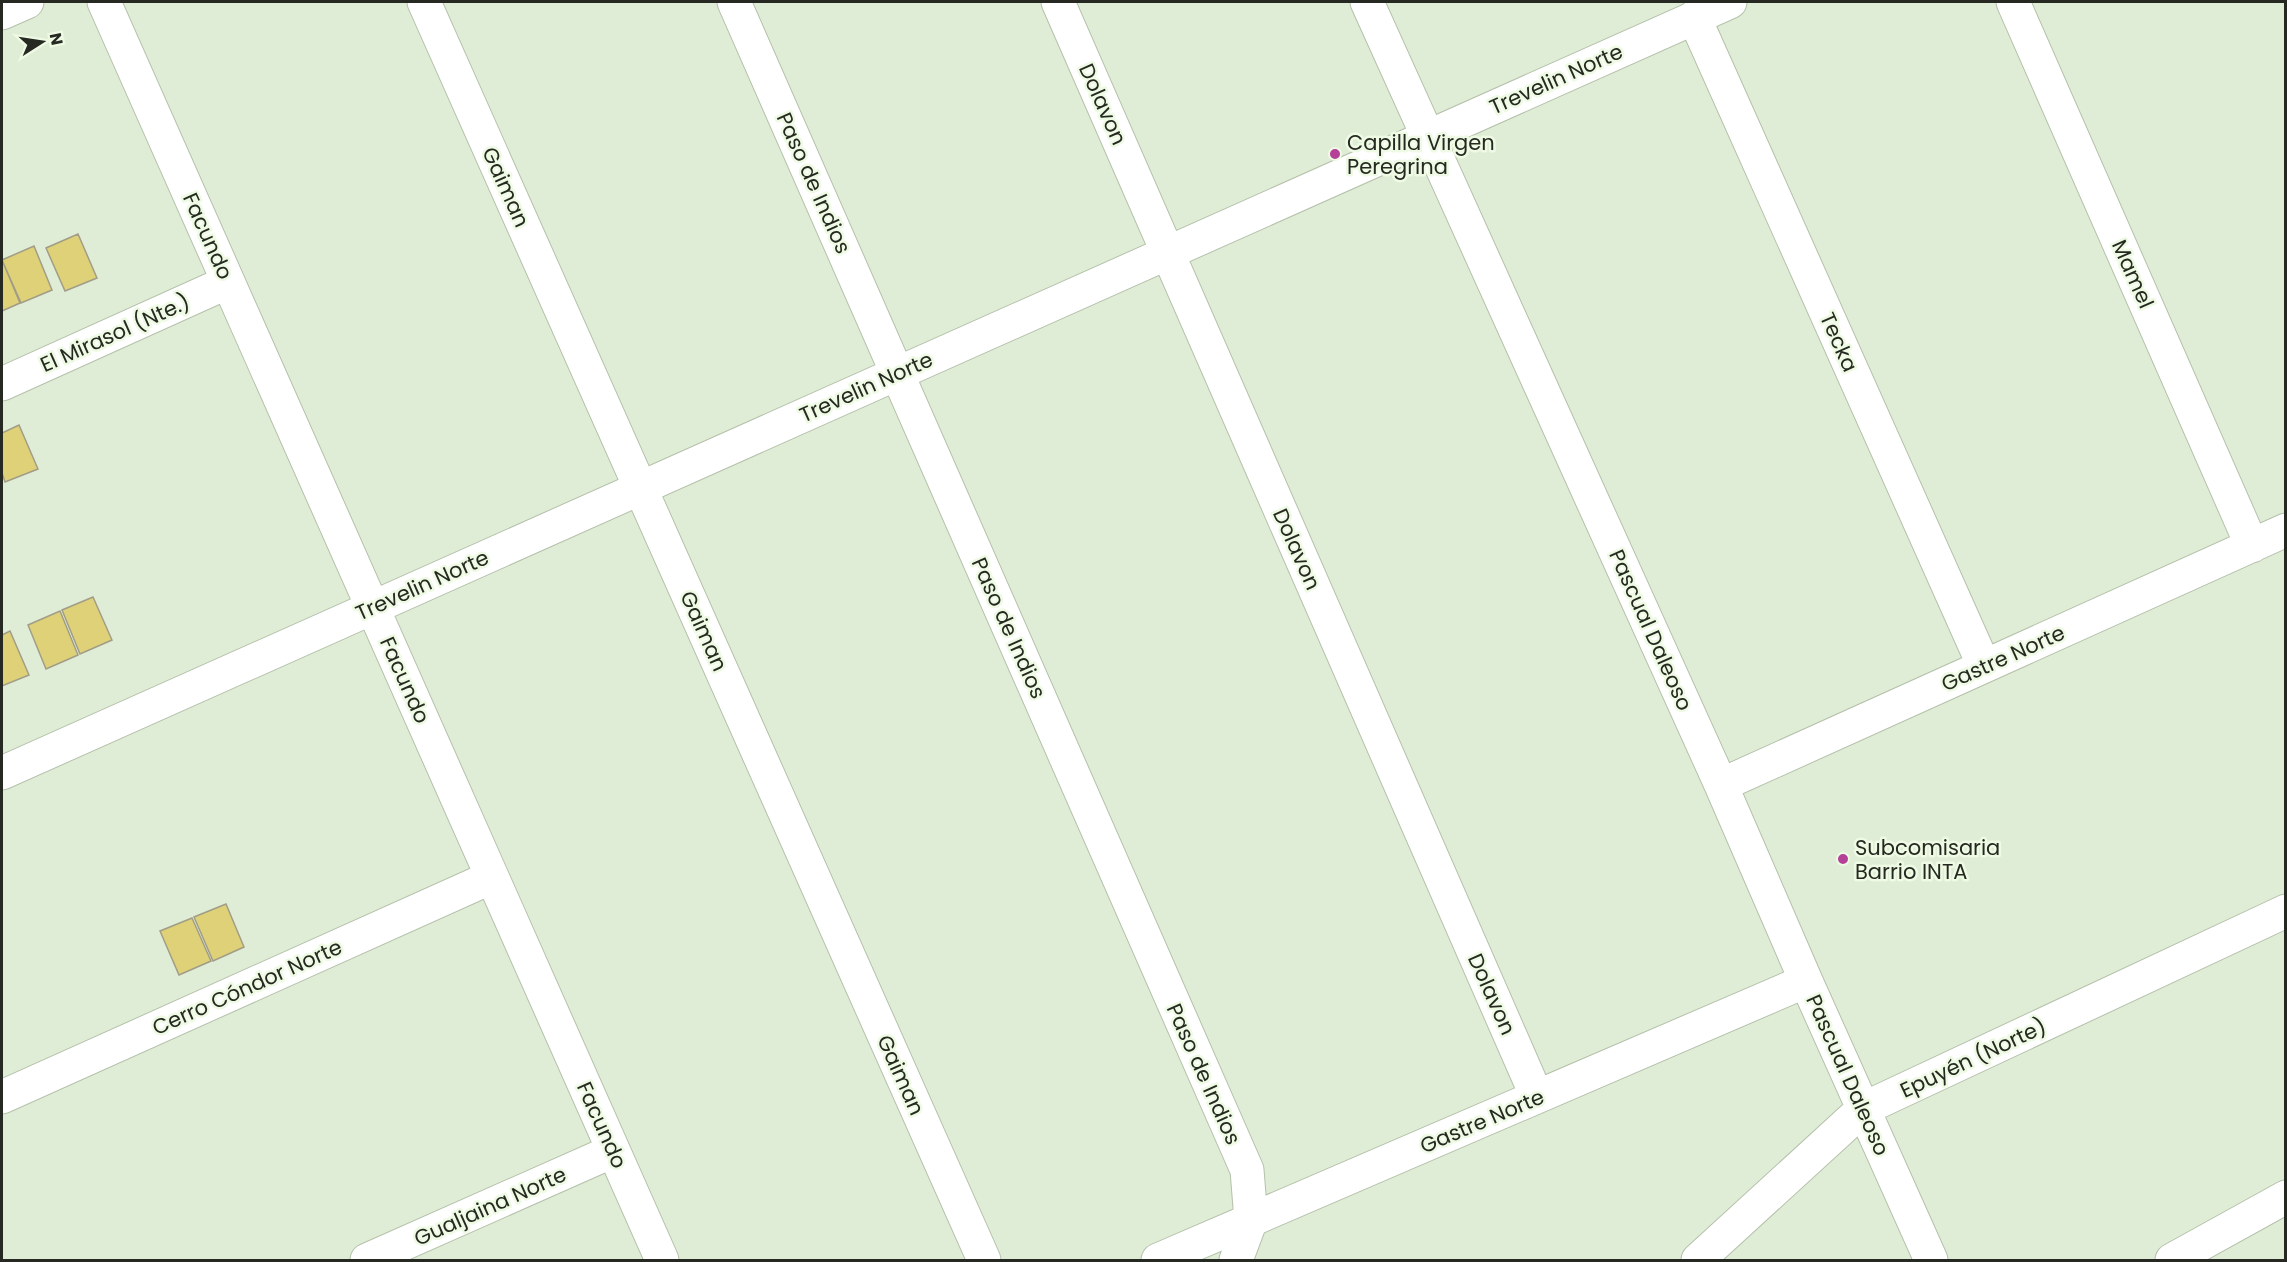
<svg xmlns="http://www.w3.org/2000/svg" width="2287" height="1262" font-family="Poppins,sans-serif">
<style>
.building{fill:#dfd177;stroke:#a19d86;stroke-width:1.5}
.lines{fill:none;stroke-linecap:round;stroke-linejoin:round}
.minor-casing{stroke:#b5c1ab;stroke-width:35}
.minor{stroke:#fff;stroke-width:33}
.poi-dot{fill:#b44098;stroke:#eefae3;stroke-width:2}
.labels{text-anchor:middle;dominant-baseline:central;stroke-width:5;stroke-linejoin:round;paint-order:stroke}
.street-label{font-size:21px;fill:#252921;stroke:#eefae3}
.poi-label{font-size:21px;fill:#252921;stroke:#eefae3;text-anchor:start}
</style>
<rect width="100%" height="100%" fill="#e0edd6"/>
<!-- building -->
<path class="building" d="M 78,234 L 97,278 L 65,291 L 46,248 Z
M 34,246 L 52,290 L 21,303 L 2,260 Z
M 2,260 L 20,303 L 2,311 Z
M 19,425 L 38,469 L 5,482 L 2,473 L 2,433 Z
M 93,597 L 112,640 L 80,654 L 62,610 Z
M 60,611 L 78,655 L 46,669 L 28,625 Z
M 10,631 L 29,675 L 2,686 L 2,635 Z
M 226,904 L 244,947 L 213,961 L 194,917 Z
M 192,918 L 211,961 L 179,975 L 160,931 Z"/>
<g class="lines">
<defs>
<path id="minor" d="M 104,2 L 662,1260
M 424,2 L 984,1260
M 734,2 L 1247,1170 L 1251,1220 L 1236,1260
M 1058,2 L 1537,1097
M 1367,2 L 1721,785 L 1806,981 L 1931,1260
M 2013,2 L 2252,546
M 2,13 L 27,2
M 1694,17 L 1984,666
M 2,384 L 228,282
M 2,773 L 1730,2
M 1721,785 L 2286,530
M 2,1097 L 492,877
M 367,1260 L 613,1151
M 1158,1260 L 1806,981
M 1698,1260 L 1863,1109 L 2286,911
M 2172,1260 L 2286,1197"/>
</defs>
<!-- minor casing -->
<use href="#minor" class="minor-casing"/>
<!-- minor -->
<use href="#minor" class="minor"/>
</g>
<!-- markers -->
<g class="poi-dot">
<circle cx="1335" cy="154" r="6"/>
<circle cx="1843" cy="859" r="6"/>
</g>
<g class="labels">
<!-- street labels -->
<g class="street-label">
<text transform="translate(1556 79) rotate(-24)">Trevelin Norte</text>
<text transform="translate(1103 104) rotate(66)">Dolavon</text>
<text transform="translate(814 183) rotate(66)">Paso de Indios</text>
<text transform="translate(506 187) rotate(66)">Gaiman</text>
<text transform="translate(208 236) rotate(66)">Facundo</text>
<text transform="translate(2133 274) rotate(66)">Mamel</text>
<text transform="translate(115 333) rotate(-24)">El Mirasol (Nte.)</text>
<text transform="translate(1839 342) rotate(66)">Tecka</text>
<text transform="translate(866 387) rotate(-24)">Trevelin Norte</text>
<text transform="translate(1297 549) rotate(66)">Dolavon</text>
<text transform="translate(422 585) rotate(-24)">Trevelin Norte</text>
<text transform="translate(1009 628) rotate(66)">Paso de Indios</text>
<text transform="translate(1651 630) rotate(66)">Pascual Daleoso</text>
<text transform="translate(704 631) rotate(66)">Gaiman</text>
<text transform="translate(2003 658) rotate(-24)">Gastre Norte</text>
<text transform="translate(405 680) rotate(66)">Facundo</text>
<text transform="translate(247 987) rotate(-24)">Cerro Cóndor Norte</text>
<text transform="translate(1492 994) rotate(66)">Dolavon</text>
<text transform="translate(1973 1058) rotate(-25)">Epuyén (Norte)</text>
<text transform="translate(1204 1074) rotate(66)">Paso de Indios</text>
<text transform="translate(901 1075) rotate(66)">Gaiman</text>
<text transform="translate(1848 1075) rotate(66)">Pascual Daleoso</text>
<text transform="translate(1482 1121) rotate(-23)">Gastre Norte</text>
<text transform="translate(602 1125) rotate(66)">Facundo</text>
<text transform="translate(490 1206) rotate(-24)">Gualjaina Norte</text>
</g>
<!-- poi labels -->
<g class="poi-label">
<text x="1347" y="142">Capilla Virgen<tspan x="1347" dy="24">Peregrina</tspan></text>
<text x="1855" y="847">Subcomisaria<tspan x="1855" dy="24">Barrio INTA</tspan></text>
</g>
</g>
<!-- border -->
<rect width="2287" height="1262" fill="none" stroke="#252921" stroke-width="6"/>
<!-- north arrow -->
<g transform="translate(42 42) rotate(78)" stroke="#eefae3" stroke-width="4.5" paint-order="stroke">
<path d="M0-4.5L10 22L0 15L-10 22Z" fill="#252921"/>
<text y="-9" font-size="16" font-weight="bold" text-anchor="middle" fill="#252921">N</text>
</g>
</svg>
